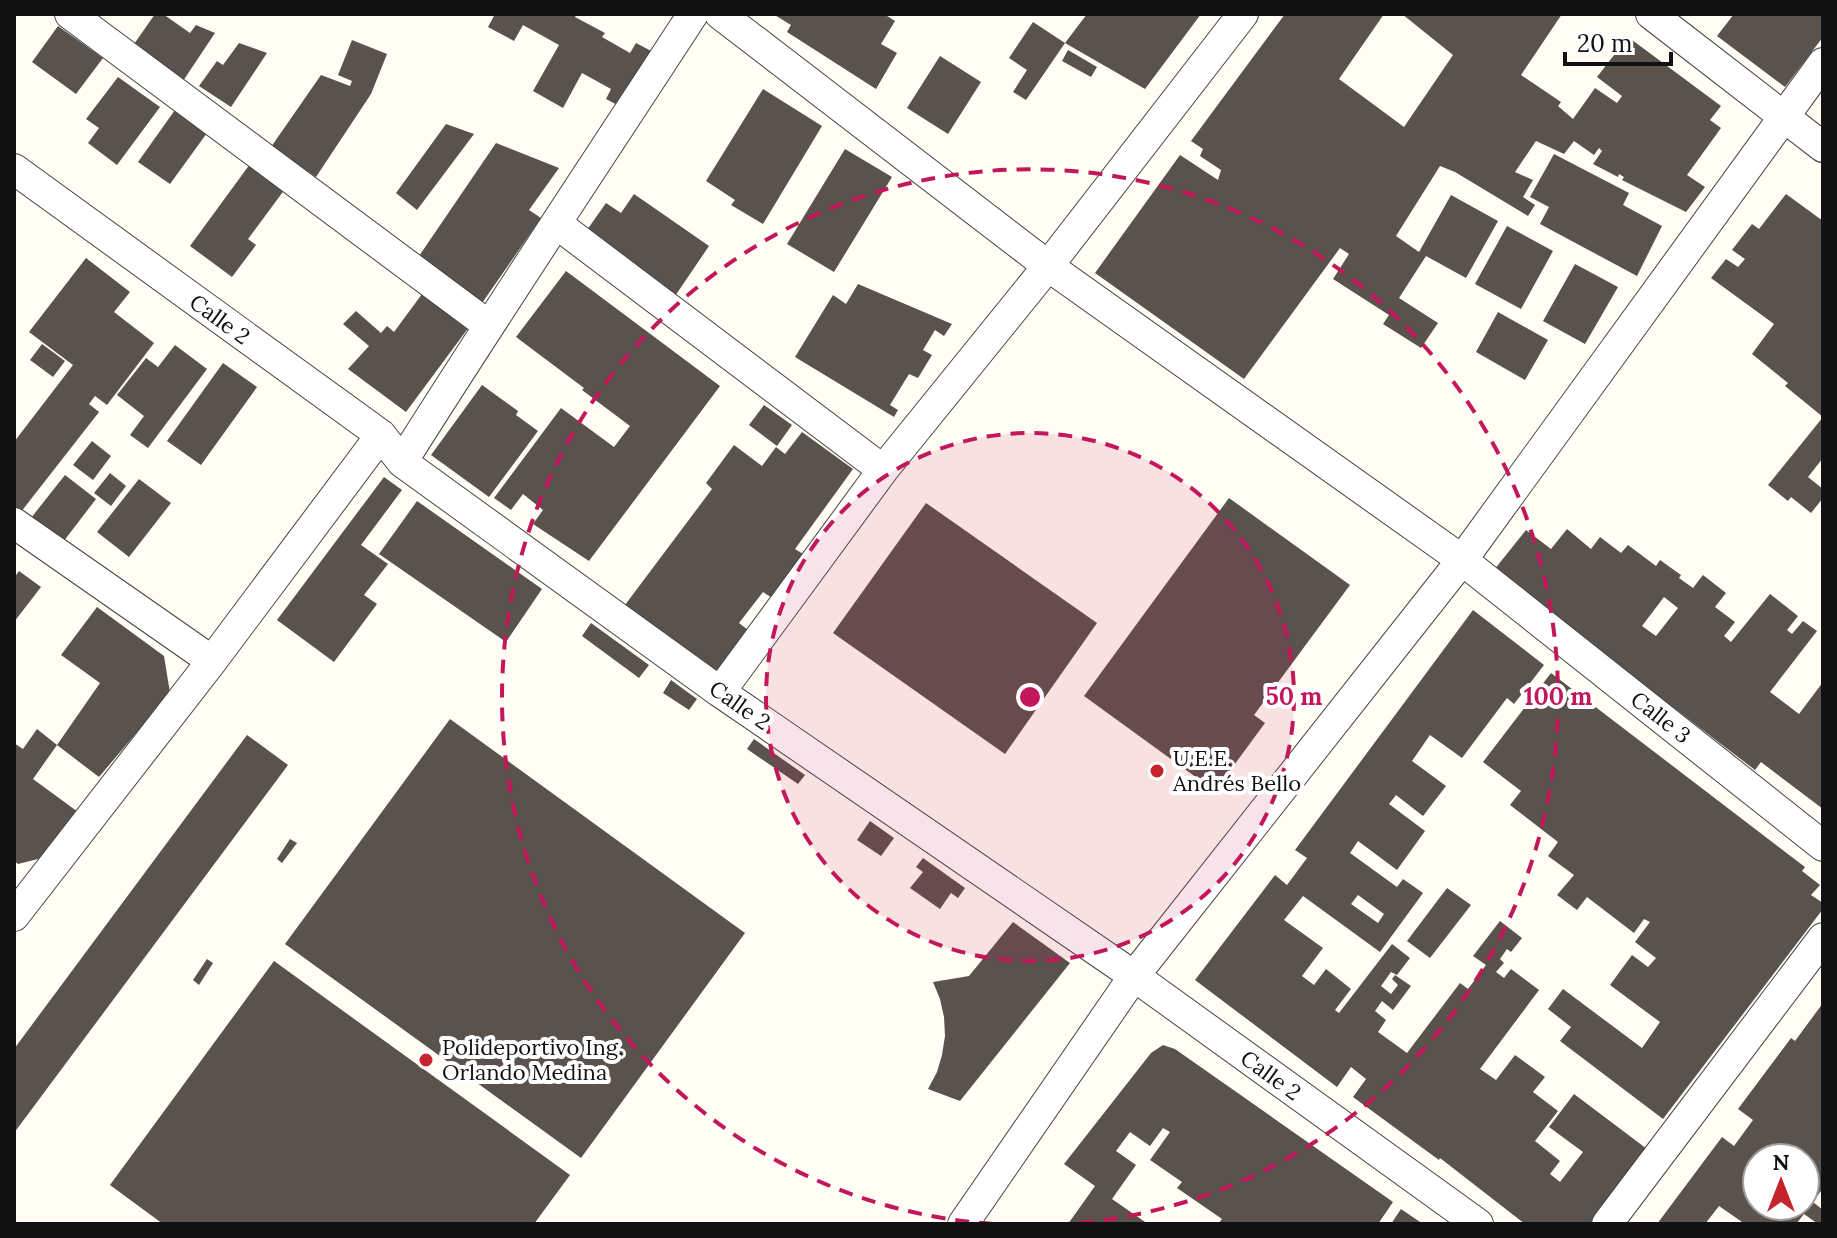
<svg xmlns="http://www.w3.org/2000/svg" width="1837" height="1238" font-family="Lora,serif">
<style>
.building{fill:#5a524d;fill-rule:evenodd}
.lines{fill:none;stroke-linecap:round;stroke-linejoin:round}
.street-casing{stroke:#444;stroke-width:32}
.street{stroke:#fff;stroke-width:30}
.ring{fill:none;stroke:#c2185b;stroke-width:4;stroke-dasharray:14 10}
.poi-dot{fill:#c5242d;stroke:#fff;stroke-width:3}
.labels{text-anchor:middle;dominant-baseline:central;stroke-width:8;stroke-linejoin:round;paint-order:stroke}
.street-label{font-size:22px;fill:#111;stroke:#fff}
.poi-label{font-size:22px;fill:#111;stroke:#fff;text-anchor:start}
.centre{fill:#c2185b;stroke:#fff;stroke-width:4}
.ring-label{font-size:24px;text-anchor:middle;font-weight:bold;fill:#c2185b;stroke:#fff;stroke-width:8;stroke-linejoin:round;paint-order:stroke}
</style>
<rect width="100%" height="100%" fill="#fffdf4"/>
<!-- building -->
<path class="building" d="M 155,14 L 163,14 L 190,33 L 196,25 L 215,33 L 183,81 L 132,47 Z
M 495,14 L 577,14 L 575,17 L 605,33 L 602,37 L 630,53 L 636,43 L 655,53 L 625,109 L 606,99 L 611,89 L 582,73 L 563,108 L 533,91 L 559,45 L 523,25 L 514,41 L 488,27 Z
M 773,14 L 884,14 L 895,21 L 881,44 L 897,53 L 876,89 L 787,32 L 791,25 Z
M 1087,14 L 1201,14 L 1145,89 L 1065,43 Z
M 1285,14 L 1384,14 L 1339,79 L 1404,127 L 1453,55 L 1402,14 L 1562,14 L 1521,75 L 1561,102 L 1558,106 L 1573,119 L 1595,88 L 1617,103 L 1622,96 L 1597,77 L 1628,37 L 1721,106 L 1710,120 L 1721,128 L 1687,175 L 1705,187 L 1686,212 L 1622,180 L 1624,177 L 1619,174 L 1618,177 L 1593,164 L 1602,151 L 1599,148 L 1594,155 L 1574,141 L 1564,154 L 1536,141 L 1515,172 L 1533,180 L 1523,197 L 1535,205 L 1528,216 L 1455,172 L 1440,166 L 1396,236 L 1419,252 L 1451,195 L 1498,221 L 1466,278 L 1426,256 L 1399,298 L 1438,323 L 1421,348 L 1383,324 L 1389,315 L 1333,279 L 1349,254 L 1340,248 L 1244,379 L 1095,273 L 1180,155 L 1218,180 L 1221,170 L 1200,156 L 1203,149 L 1191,141 Z
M 1734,14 L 1823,14 L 1823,37 L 1785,87 L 1717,36 Z
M 1033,22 L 1065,43 L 1026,100 L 1013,92 L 1027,70 L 1009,58 Z
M 58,26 L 103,58 L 76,94 L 32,62 Z
M 352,40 L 387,54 L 371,94 L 316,177 L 271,147 L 321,75 L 350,86 L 352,81 L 338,75 Z
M 239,43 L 267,53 L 231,107 L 199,86 L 217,61 L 223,65 Z
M 1068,50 L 1097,67 L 1091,77 L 1062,61 Z
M 940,56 L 981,82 L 948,134 L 907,108 Z
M 118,77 L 160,107 L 117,165 L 88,143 L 99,128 L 86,119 Z
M 763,89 L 822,126 L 763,224 L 731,205 L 735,200 L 706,181 Z
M 175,110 L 207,133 L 170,184 L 138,162 Z
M 446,124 L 474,134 L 417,210 L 396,193 Z
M 496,143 L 559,168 L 529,210 L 541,218 L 480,306 L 415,262 Z
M 845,149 L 892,177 L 834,272 L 787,244 Z
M 1554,154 L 1629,193 L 1623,205 L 1662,226 L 1637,276 L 1540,224 L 1549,207 L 1530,197 Z
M 250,164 L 285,189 L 248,239 L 256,245 L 232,277 L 190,246 Z
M 634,194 L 709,246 L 673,299 L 582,237 L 606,203 L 621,213 Z
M 1786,194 L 1823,221 L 1823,417 L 1785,386 L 1788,383 L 1752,354 L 1774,324 L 1711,278 L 1726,259 L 1738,267 L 1745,259 L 1732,250 L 1752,224 L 1759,229 Z
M 1507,226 L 1553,251 L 1521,309 L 1475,284 Z
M 86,258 L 130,292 L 114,312 L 154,343 L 107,405 L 95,396 L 89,404 L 99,412 L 17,517 L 14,514 L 14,442 L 73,365 L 29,332 Z
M 1575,264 L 1618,287 L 1585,344 L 1543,321 Z
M 566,271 L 720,386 L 589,561 L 533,524 L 543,510 L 523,494 L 511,510 L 494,498 L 561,408 L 614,447 L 630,426 L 582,390 L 584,388 L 516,337 Z
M 858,284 L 952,324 L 944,336 L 935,330 L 923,350 L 932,355 L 918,378 L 909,374 L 890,405 L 898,410 L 894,417 L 795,357 L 833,295 L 846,304 Z
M 425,290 L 472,323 L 406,412 L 348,369 L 369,346 L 343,324 L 356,311 L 381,333 L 387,326 L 394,332 Z
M 1498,312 L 1548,340 L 1525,380 L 1476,352 Z
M 42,344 L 65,361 L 53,377 L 30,360 Z
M 175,345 L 207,369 L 148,448 L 130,435 L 144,416 L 117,395 L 146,358 L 158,367 Z
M 223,363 L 257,387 L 201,465 L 167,441 Z
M 482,385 L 518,411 L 516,415 L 538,431 L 489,497 L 431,455 Z
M 764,405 L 792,425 L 777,446 L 749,425 Z
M 1823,417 L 1823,458 L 1808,477 L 1823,489 L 1823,498 L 1811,513 L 1791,497 L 1788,501 L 1768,485 Z
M 802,432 L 853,469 L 795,549 L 803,554 L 772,598 L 763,592 L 739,623 L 752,633 L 721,674 L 625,605 L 712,489 L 706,483 L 734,445 L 762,466 L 776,447 L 785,454 Z
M 92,441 L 111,456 L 93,480 L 73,465 Z
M 110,473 L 126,486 L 111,506 L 94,493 Z
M 65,475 L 96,499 L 60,546 L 27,523 Z
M 384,477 L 402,490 L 361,545 L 388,564 L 364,595 L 377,604 L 334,662 L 277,620 Z
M 139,479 L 171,503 L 129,557 L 97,532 Z
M 1229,498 L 1350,585 L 1254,715 L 1265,723 L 1215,791 L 1084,696 Z
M 417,501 L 542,589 L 506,642 L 379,554 Z
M 926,503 L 1097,623 L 1005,754 L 833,633 Z
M 1567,529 L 1591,549 L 1600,537 L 1621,553 L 1628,545 L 1656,566 L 1660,560 L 1681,575 L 1679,578 L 1693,588 L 1703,575 L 1726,593 L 1715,607 L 1735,622 L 1724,636 L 1731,642 L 1770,594 L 1798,616 L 1787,630 L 1792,634 L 1803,621 L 1817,631 L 1770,692 L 1799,714 L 1823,682 L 1823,809 L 1761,762 L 1755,770 L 1494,570 L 1526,530 L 1551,549 ZM 1664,597 L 1678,608 L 1656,636 L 1642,626 Z
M 19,571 L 41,587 L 14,622 L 14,578 Z
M 97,607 L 164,656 L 170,693 L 99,777 L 57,745 L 100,683 L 61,655 Z
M 1473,610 L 1544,665 L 1514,704 L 1507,698 L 1462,758 L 1430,735 L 1412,761 L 1446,786 L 1423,816 L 1396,795 L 1389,804 L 1425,831 L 1397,870 L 1358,841 L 1350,853 L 1397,887 L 1403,879 L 1423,893 L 1380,952 L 1303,896 L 1284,920 L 1323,948 L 1302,976 L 1314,985 L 1326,969 L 1351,989 L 1335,1010 L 1339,1013 L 1392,944 L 1410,958 L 1397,975 L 1391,972 L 1381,986 L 1391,994 L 1398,985 L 1392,979 L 1395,975 L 1411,986 L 1393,1010 L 1382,1001 L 1375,1011 L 1386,1020 L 1378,1032 L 1407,1053 L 1460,983 L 1468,989 L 1486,965 L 1473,956 L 1500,921 L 1522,938 L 1511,952 L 1507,949 L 1500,959 L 1504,963 L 1496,972 L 1504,978 L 1511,969 L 1539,990 L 1480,1069 L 1496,1080 L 1515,1055 L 1545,1077 L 1533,1092 L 1558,1111 L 1535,1141 L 1560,1161 L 1550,1174 L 1560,1182 L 1583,1152 L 1549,1127 L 1574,1094 L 1647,1149 L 1590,1224 L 1525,1224 L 1440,1158 L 1439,1160 L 1353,1097 L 1366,1079 L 1351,1067 L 1337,1087 L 1195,980 L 1275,875 L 1287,885 L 1307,858 L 1295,850 ZM 1358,895 L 1384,914 L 1378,923 L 1351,904 Z
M 591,623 L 649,665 L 639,678 L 582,636 Z
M 1551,673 L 1805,867 L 1802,871 L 1820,885 L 1811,895 L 1823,903 L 1823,909 L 1663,1119 L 1560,1041 L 1571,1027 L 1548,1009 L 1563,989 L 1642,1048 L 1660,1022 L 1610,985 L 1632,955 L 1648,967 L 1656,958 L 1635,942 L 1650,922 L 1644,919 L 1634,933 L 1587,897 L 1577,910 L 1557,895 L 1574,875 L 1548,856 L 1558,842 L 1510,805 L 1521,791 L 1483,762 Z
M 671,680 L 697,699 L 689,710 L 663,693 Z
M 450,719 L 745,933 L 581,1158 L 285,944 Z
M 37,729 L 57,745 L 33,779 L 78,812 L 42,858 L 18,864 L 14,861 L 14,743 L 23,749 Z
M 247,735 L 288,765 L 14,1133 L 14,1049 Z
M 754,739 L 805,775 L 798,784 L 747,749 Z
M 870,821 L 894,838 L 881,856 L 857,840 Z
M 290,839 L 297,843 L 282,863 L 277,859 Z
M 923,858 L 965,888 L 958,898 L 951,893 L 940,909 L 910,888 L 923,872 L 916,867 Z
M 1447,888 L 1471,905 L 1430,958 L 1407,941 Z
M 1013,922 L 1070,963 L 960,1101 L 928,1089 L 937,1072 L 942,1055 L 945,1036 L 944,1017 L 940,999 L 933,982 L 969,976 Z
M 207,959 L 213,963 L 199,985 L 193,980 Z
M 274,961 L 570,1175 L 534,1224 L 163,1224 L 110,1185 Z
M 1823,1003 L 1823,1188 L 1813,1202 L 1823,1210 L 1823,1221 L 1821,1224 L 1818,1224 L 1804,1214 L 1796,1224 L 1745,1224 L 1719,1206 L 1705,1224 L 1657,1224 L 1722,1137 L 1734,1146 L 1753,1120 L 1738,1109 L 1791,1038 L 1795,1041 ZM 1757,1158 L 1805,1158 L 1805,1206 L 1757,1206 Z
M 1163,1045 L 1175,1049 L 1393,1202 L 1378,1224 L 1218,1224 L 1222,1219 L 1177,1188 L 1182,1182 L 1150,1160 L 1170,1132 L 1163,1128 L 1150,1146 L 1130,1132 L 1116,1151 L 1136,1165 L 1112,1199 L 1148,1224 L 1068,1224 L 1095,1186 L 1064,1164 L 1151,1053 Z
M 1401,1209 L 1423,1224 L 1391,1224 Z"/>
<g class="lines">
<defs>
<path id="street" d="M 70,14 L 488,325
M 720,14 L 1048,266 L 1462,560 L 1823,846
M 1651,14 L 1823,147
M 14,169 L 381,435 L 402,462 L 720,692 L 1134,976 L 1478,1224
M 557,224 L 883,470
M 402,462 C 497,311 596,163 693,14
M 14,523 L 212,661
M 720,692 L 883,470 L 1048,266 L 1243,14
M 14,916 L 212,661 L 381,435
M 963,1224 L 1134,976 L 1462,560 L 1823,63
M 1607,1224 L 1823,938"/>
</defs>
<!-- street casing -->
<use href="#street" class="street-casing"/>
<!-- street -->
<use href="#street" class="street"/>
</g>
<!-- distance rings -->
<circle cx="1030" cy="697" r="264" fill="#c2185b" fill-opacity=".12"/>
<g class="ring">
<circle cx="1030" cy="697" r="264"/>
<path d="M993 1224A528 528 0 1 1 1067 1224"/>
</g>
<!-- markers -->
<g class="poi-dot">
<circle cx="1157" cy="771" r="8"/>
<circle cx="426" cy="1060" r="8"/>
</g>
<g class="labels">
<!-- street labels -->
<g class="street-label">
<text transform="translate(220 319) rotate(36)">Calle 2</text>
<text transform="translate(740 705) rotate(35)">Calle 2</text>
<text transform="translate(1661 717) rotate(38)">Calle 3</text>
<text transform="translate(1271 1075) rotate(36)">Calle 2</text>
</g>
<!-- poi labels -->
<g class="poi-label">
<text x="1173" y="758">U.E.E.<tspan x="1173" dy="25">Andrés Bello</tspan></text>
<text x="442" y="1047">Polideportivo Ing.<tspan x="442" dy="25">Orlando Medina</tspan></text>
</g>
</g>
<circle cx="1030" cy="697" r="12" class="centre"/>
<g class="ring-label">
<text x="1294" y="705">50 m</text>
<text x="1558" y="705">100 m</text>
</g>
<!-- border -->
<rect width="1837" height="1238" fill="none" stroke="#111111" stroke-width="32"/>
<!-- north arrow -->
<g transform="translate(1781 1182)"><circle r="38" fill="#ffffff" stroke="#a0a0a0" stroke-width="2"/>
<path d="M0-6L14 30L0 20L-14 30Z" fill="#c5242d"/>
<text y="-12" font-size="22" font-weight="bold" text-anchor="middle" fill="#111111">N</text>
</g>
<!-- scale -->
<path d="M1565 52v12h106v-12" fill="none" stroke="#111111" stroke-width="4"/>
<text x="1577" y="52" font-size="24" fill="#111111" stroke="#ffffff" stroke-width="6" paint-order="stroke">20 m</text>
</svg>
